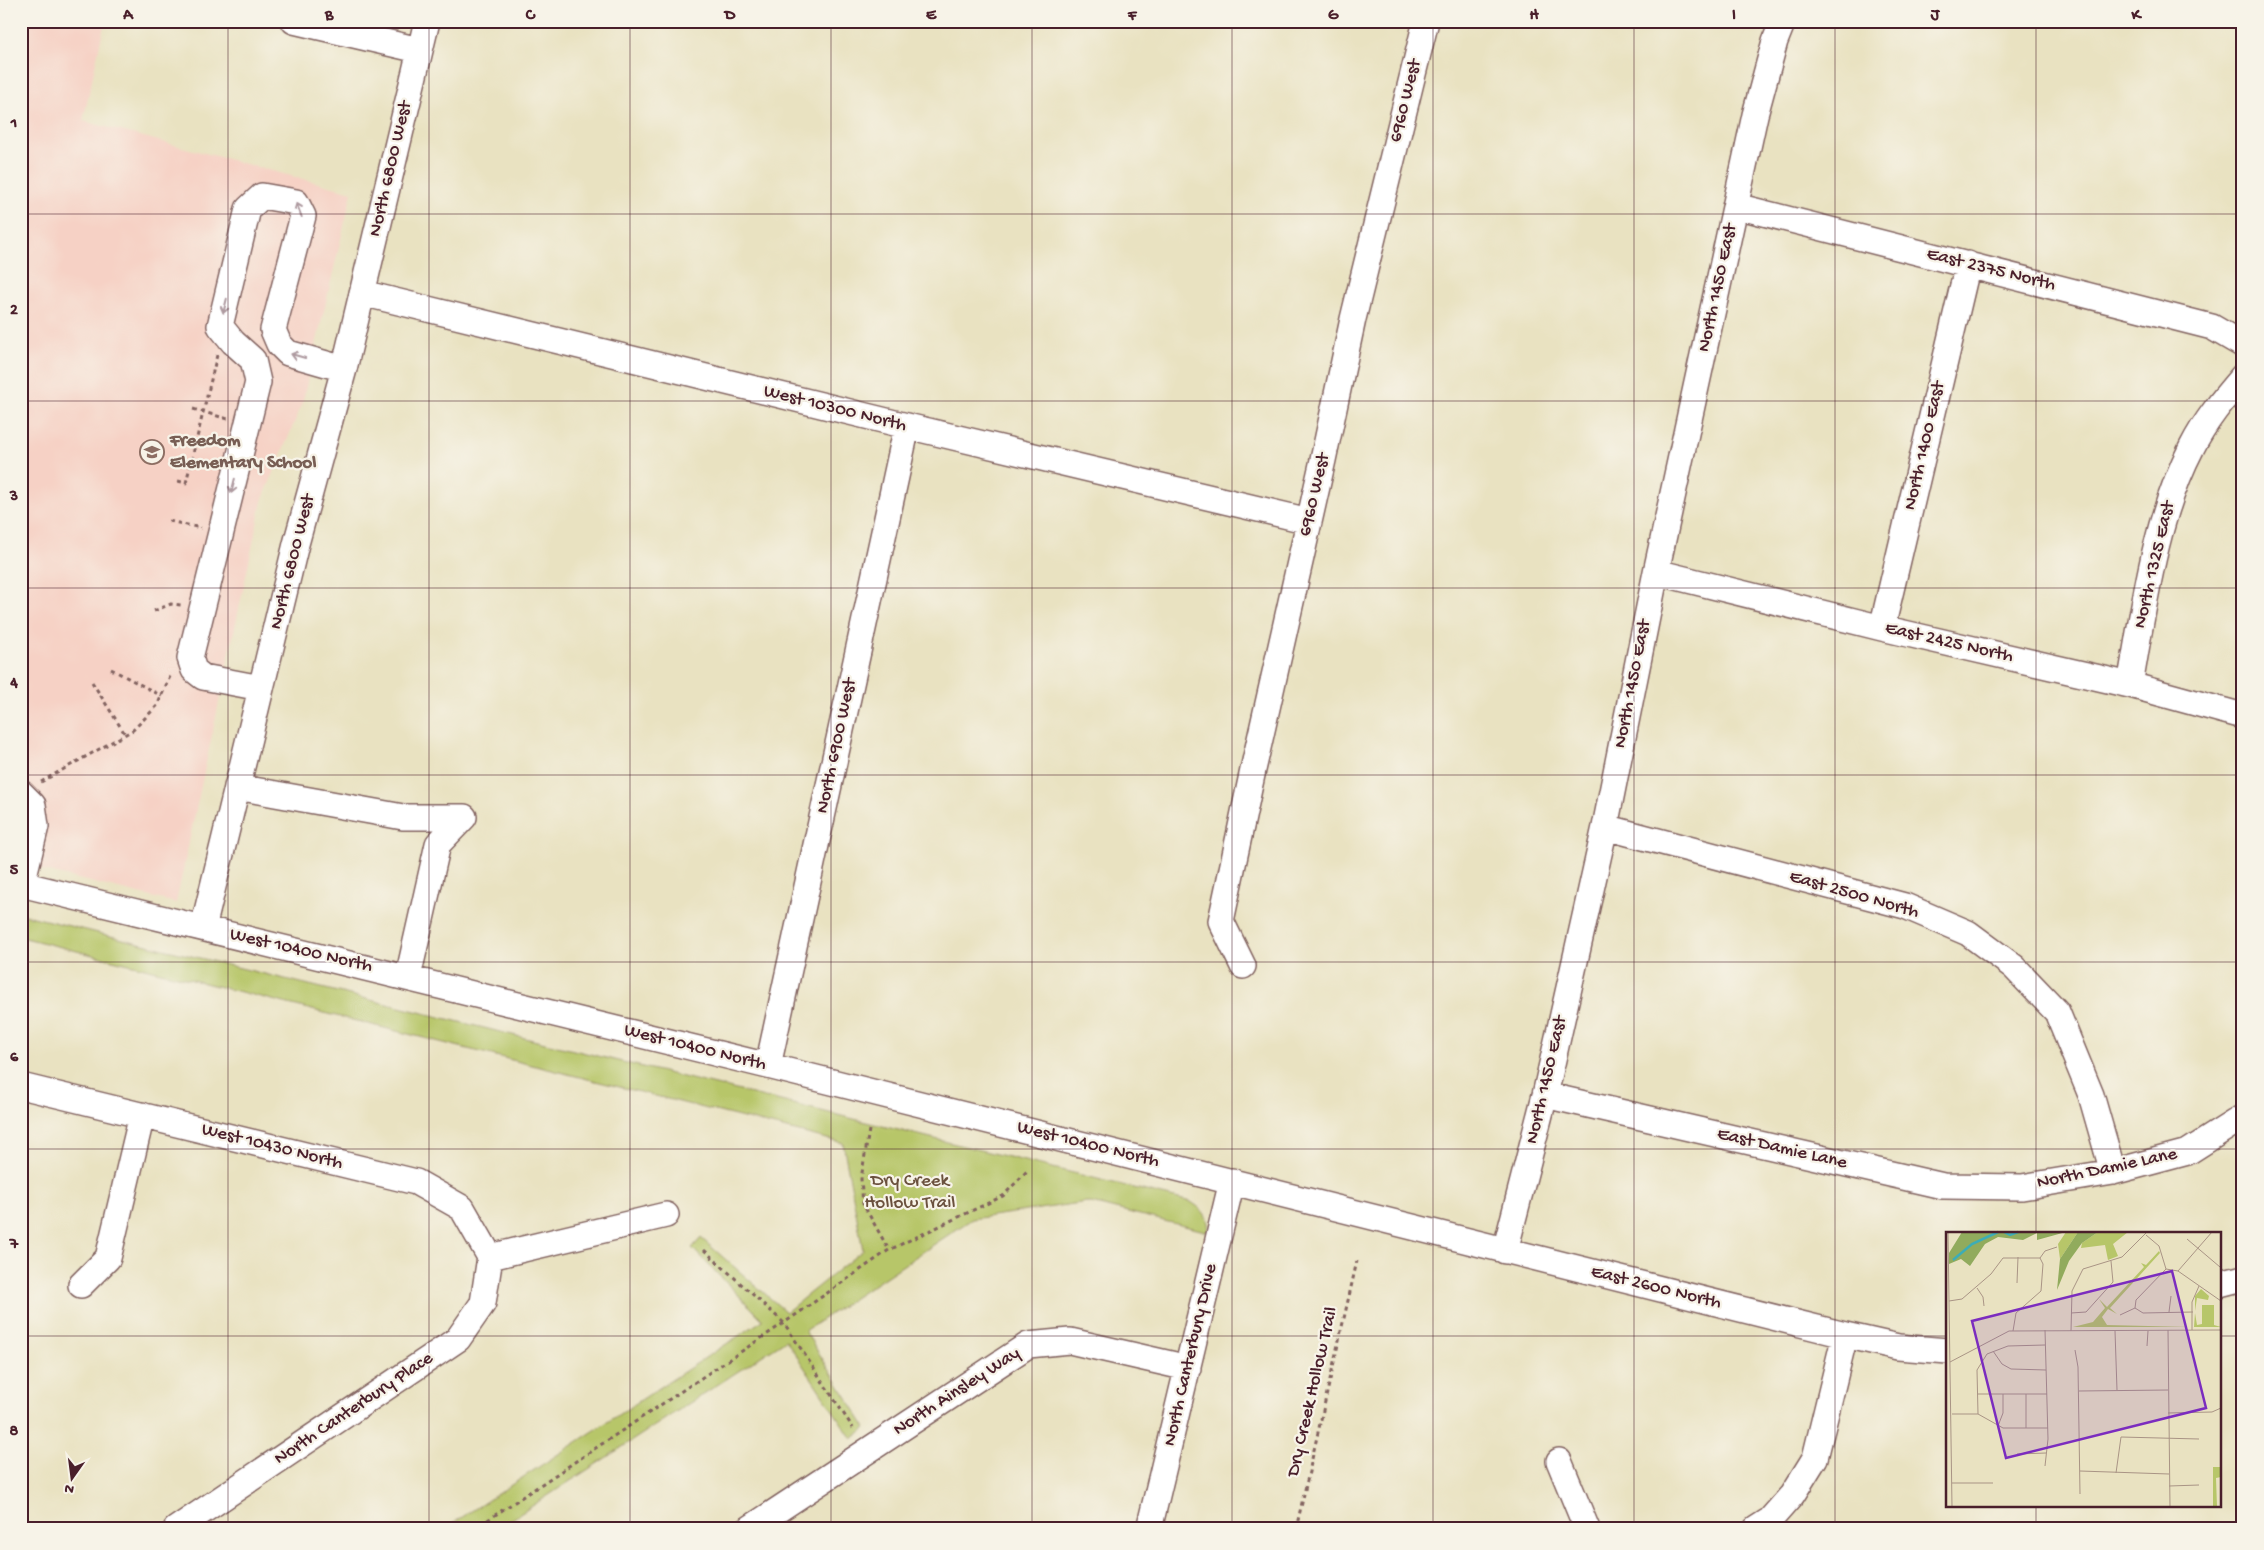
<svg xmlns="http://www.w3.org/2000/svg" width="2264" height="1550" font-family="'Gochi Hand',sans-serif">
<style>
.built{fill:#f6d1c5}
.green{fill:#b7c669;stroke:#80724a}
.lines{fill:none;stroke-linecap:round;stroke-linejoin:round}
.minor-casing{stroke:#826360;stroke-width:28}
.path{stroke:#826360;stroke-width:3;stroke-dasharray:4 4;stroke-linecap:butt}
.minor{stroke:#fff;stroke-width:25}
.oneway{stroke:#ae9aa0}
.grid{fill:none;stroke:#4a1f2b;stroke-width:1;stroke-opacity:0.55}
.labels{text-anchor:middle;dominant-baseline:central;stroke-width:4.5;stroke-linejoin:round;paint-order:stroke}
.street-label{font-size:19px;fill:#4a1f2b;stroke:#f7f3e8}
.education-label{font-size:19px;font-weight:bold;fill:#785e54;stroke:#f7f3e8;text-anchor:start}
.park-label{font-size:19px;fill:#6b513e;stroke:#f7f3e8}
.inset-river{fill:none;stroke:#3cadb7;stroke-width:2.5}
.inset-road{fill:none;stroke:#a99485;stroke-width:1}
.view{fill:#7b2cbf;fill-opacity:0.15;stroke:#7b2cbf;stroke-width:2.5}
.inset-edge{fill:none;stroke:#4a1f2b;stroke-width:2.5}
.neatline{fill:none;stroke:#4a1f2b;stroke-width:2}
.grid-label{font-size:16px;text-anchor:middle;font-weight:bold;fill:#4a1f2b}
</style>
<rect width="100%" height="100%" fill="#f7f3e8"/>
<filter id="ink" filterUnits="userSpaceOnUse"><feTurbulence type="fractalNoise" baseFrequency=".02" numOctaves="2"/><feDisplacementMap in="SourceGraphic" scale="10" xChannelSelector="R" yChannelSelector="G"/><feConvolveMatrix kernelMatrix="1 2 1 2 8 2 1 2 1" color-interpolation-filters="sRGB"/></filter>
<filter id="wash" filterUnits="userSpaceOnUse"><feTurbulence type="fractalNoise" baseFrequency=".0096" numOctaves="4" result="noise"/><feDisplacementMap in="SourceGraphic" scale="20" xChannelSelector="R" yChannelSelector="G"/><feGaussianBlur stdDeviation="1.12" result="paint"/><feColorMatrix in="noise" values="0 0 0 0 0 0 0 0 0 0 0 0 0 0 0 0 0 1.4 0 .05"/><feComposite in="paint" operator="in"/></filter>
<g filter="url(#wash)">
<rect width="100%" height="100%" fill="#e9e2c1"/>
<!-- built -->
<path class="built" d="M 21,21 L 105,21 L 83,121 L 352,192 L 302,404 L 262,501 L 176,903 L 21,865 Z"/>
<!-- green -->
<path class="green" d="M 21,914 L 1191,1202 C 1205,1211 1208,1216 1209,1232 L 1087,1202 L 972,1219 L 805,1331 L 866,1428 L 852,1439 L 786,1340 L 497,1529 L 444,1529 L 763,1320 L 692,1248 L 701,1238 L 786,1312 L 863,1250 L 843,1143 L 21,937 Z"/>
</g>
<g filter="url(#ink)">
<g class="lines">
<defs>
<path id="minor" d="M 294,21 L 419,50
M 1736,206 L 2212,327 L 2243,345
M 362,293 L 907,426 L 1309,521
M 1656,572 L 1882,628 L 2130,685 L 2243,716
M 1882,628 L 1968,264
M 2130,685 C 2144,606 2155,518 2192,447 C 2205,421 2224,398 2243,376
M 261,688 L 203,677 L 194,670 L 190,658 L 258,382 L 253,360 L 233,342 L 220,326 L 248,209 L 262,196 L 296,202 L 303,216 L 273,330 L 279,344 L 288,353 L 344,369
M 237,787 L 403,817 L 464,817
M 21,793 L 33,805 L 36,826 L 22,884
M 1605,827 L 1905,906 L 1968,933 L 2014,967 L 2057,1012 L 2091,1095 L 2113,1172
M 21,884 L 768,1066 L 1845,1335 L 1898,1347 L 1948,1351
M 203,928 L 296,544 L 344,369 L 427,21
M 1243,966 L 1221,921 L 1253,770 L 1323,460 L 1353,319 L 1426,21
M 408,977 L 438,844 L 464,817
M 768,1066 L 907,426
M 21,1086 L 416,1182 L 462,1208 L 490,1257
M 1545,1095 L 1943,1186 L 2022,1187 L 2113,1172 L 2188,1152 L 2243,1117
M 1505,1251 L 1545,1095 L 1605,827 L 1656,572 L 1755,115 L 1775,41 L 1783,21
M 490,1257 L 666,1215
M 2220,1284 L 2243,1278
M 81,1285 L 108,1258 L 142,1115
M 1559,1461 L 1587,1529
M 176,1529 L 458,1339 L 483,1303 L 490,1257
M 749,1529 L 1028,1345 L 1070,1341 L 1188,1368
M 1149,1529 L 1232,1181
M 1756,1529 L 1770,1520 L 1792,1495 L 1815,1458 L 1845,1335"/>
</defs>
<!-- minor casing -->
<use href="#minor" class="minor-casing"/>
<!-- path -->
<path class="path" d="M 193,409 L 228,419
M 178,481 L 186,483 L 217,355
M 169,521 L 201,528
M 154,611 L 171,604 L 181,605
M 111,669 L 162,696
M 92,682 L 125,734
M 41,782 L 133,730 L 157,706 L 171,674
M 869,1130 L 861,1179 L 863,1204 L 889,1250
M 704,1250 L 784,1323 L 853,1428
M 474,1529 L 784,1323 L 889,1250 L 1003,1196 L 1027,1171
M 1296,1529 L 1357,1261"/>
<!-- minor -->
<use href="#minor" class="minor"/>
</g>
<!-- one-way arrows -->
<defs><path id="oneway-shaft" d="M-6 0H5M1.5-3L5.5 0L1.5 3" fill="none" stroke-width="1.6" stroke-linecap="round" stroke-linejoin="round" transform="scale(1.25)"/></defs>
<g class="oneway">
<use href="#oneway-shaft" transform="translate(299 210) rotate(-111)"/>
<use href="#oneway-shaft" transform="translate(225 306) rotate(104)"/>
<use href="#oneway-shaft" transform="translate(298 356) rotate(-164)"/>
<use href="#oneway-shaft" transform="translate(233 486) rotate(104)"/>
</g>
</g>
<!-- grid -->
<path class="grid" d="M 228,21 L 228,1529M 429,21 L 429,1529M 630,21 L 630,1529M 831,21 L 831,1529M 1032,21 L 1032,1529M 1232,21 L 1232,1529M 1433,21 L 1433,1529M 1634,21 L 1634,1529M 1835,21 L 1835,1529M 2036,21 L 2036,1234M 21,214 L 2243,214M 21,401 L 2243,401M 21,588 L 2243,588M 21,775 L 2243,775M 21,962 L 2243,962M 21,1149 L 2243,1149M 21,1336 L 1948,1336M 2220,1336 L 2243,1336M 2036,1506 L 2036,1529"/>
<!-- icons -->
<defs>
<symbol id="school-ring" viewBox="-11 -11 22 22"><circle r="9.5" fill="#f7f3e8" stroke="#8d6e63" stroke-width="1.5"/><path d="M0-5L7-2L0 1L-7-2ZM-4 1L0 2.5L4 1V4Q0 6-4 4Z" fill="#8d6e63"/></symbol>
</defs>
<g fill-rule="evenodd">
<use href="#school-ring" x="138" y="438" width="28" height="28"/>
</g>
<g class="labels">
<!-- street labels -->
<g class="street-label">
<text transform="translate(1406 101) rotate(-76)">6960 West</text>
<text transform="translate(391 169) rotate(-77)">North 6800 West</text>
<text transform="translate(1991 270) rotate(14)">East 2375 North</text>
<text transform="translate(1718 288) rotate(-78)">North 1450 East</text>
<text transform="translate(835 409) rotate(14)">West 10300 North</text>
<text transform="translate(1925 446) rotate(-77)">North 1400 East</text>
<text transform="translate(1315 495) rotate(-77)">6960 West</text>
<text transform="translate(293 562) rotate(-76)">North 6800 West</text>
<text transform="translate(2155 565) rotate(-77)">North 1325 East</text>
<text transform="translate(1949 643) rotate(13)">East 2425 North</text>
<text transform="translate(1633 684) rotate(-79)">North 1450 East</text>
<text transform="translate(837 746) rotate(-78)">North 6900 West</text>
<text transform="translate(1854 895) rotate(16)">East 2500 North</text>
<text transform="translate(301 951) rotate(13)">West 10400 North</text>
<text transform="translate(695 1048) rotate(14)">West 10400 North</text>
<text transform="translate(1547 1080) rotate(-77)">North 1450 East</text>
<text transform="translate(1088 1145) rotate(14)">West 10400 North</text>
<text transform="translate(272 1147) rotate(14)">West 10430 North</text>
<text transform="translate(1782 1149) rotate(13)">East Damie Lane</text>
<text transform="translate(2107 1169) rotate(-12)">North Damie Lane</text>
<text transform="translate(1656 1288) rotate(14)">East 2600 North</text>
<text transform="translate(1191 1355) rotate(-77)">North Canterbury Drive</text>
<text transform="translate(957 1392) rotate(-33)">North Ainsley Way</text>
<text transform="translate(1313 1392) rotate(-77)">Dry Creek Hollow Trail</text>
<text transform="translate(354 1409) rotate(-34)">North Canterbury Place</text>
</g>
<!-- education labels -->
<g class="education-label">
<text x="170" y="441">Freedom<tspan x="170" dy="22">Elementary School</tspan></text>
</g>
<!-- park labels -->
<g class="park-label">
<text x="910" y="1181">Dry Creek<tspan x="910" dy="22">Hollow Trail</tspan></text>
</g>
</g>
<!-- overview -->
<g transform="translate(1946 1232)">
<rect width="275" height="275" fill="#e9e2c1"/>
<path d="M 120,0 L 132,0 L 114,27 L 112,12 ZM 152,0 L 182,0 L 167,12 L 172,24 L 162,28 L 159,13 L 135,16 L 136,11 ZM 213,19 L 214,21 L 164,76 L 171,82 L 162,77 L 156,85 L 161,93 L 244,95 L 127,95 L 147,90 L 159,76 L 153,67 L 161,75 L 198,35 L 195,31 L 200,33 ZM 255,57 L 263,64 L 262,68 L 251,66 L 249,79 L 249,64 ZM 256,73 L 268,73 L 268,93 L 275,95 L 248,95 L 249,81 L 251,93 L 256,92 ZM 267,235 L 275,235 L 275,245 L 270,246 L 271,275 L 267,275 Z" fill="#b7c669"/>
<path d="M 16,0 L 120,0 L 91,8 L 91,1 L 77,8 L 52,5 L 39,12 L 24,34 L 15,27 L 3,32 L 3,21 ZM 132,0 L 152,0 L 136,11 L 123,29 L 111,58 L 114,27 Z" fill="#91ab5d"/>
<path class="inset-river" d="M 58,0 L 64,3 L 72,0M 7,28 L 26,12 L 52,0"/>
<path class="inset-road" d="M 2,0 L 6,275M 200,3 L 213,14 L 220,37M 241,7 L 274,35M 94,26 L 99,19 L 111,15M 220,37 L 232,39 L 275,69M 232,39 L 266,0M 71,51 L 72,25M 31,56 L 37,65 L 38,74M 3,69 L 16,67 L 45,42 L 57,26 L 94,26M 189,76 L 197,81 L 247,80M 189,76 L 190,68 L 220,37M 223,80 L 225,64M 125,81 L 140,80 L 167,50 L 165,29M 174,83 L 189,76M 222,98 L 224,275M 246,98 L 246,70 L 253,54M 67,99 L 70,81 L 95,59 L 97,32 L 94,26M 125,99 L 126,59 L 137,37 L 176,25 L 201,0M 169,99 L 171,158M 201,114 L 202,99M 129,118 L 132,135 L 134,262M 47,119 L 56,132 L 65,137 L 100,138M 4,130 L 63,99 L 275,98M 133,159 L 222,158M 31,162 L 101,162M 80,162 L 80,196M 222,181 L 266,180 L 275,176M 6,182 L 32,182 L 57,196 L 102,196M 32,182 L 31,138 L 41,122 L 62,114 L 99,113M 52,194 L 57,181 L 57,162M 71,222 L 100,221M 99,234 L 102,207 L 99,98M 134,239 L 223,242M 170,241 L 175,205 L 253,207M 6,251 L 47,251M 223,254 L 253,253"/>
<path class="view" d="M 226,39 L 260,176 L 60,226 L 26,89 Z"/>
<rect width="275" height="275" class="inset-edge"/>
</g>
<!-- margin -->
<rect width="2264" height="1550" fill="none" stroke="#f7f3e8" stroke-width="55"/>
<!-- north arrow -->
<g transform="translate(72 1478) rotate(194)" stroke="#f7f3e8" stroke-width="4" paint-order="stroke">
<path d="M0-4L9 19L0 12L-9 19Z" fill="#4a1f2b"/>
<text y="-8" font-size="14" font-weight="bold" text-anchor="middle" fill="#4a1f2b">N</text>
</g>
<rect x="28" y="28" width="2208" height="1494" class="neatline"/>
<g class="grid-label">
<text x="128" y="19">A</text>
<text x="329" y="19">B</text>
<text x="530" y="19">C</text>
<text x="730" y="19">D</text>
<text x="931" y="19">E</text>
<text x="1132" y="19">F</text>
<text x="1333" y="19">G</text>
<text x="1534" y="19">H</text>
<text x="1734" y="19">I</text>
<text x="1935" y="19">J</text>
<text x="2136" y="19">K</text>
<text x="14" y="127">1</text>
<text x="14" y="314">2</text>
<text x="14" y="500">3</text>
<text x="14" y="687">4</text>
<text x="14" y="874">5</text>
<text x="14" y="1061">6</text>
<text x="14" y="1248">7</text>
<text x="14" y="1435">8</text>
</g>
</svg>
